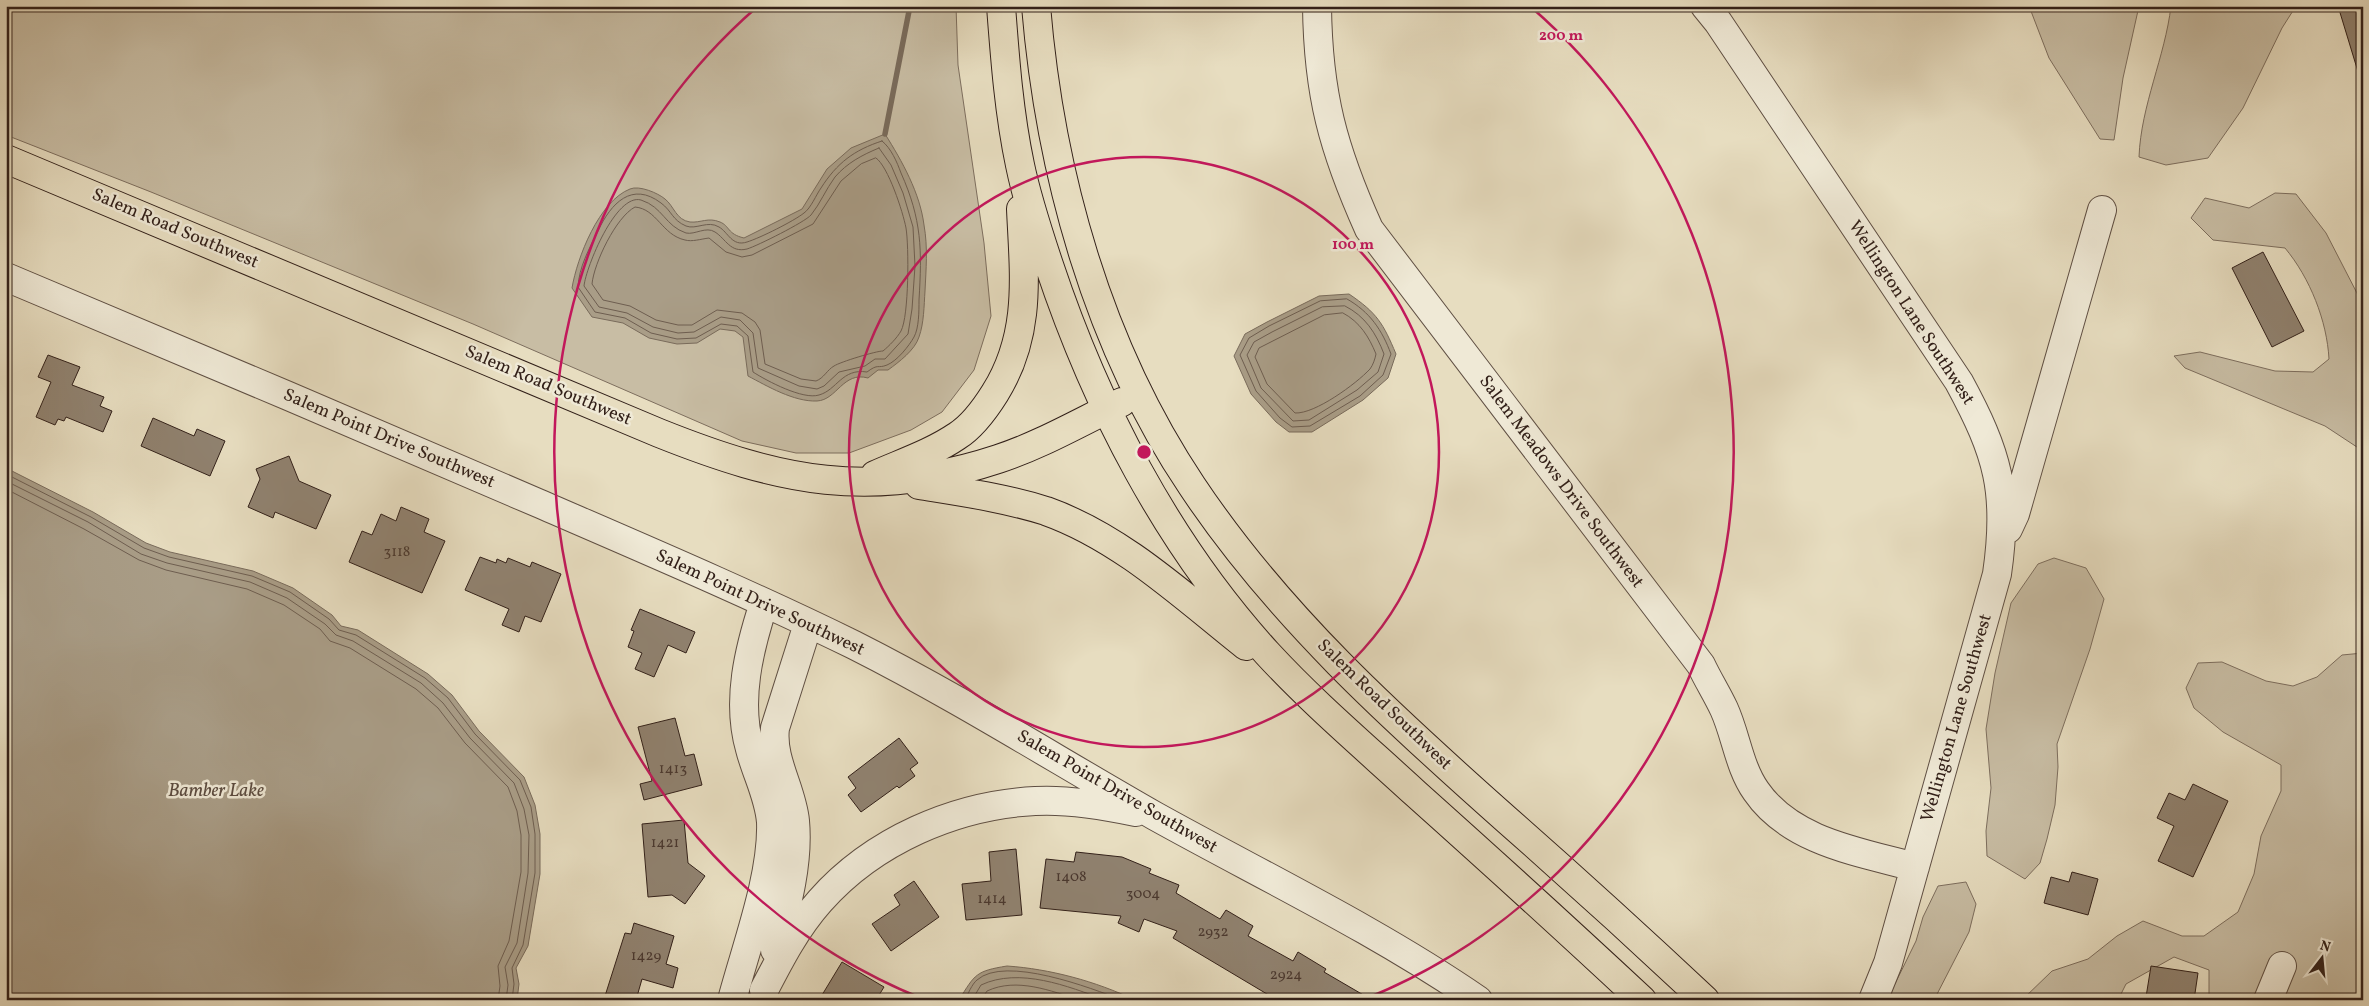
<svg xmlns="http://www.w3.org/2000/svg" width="2369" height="1006" font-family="Vollkorn,serif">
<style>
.green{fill:#c8bda4;stroke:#7d6e5e}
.water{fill:#a99d87;stroke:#796b5b}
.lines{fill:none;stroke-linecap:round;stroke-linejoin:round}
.shore{stroke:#6e5e50;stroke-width:1}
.stream{stroke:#796b5b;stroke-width:5.5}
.building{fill:#908270;stroke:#322019}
.minor-casing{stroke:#5f4f43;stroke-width:30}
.major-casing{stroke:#322019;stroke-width:30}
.minor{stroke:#efe9d6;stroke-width:28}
.major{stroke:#e7ddc0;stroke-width:28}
.ring{fill:none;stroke:#c2185b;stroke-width:2.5}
.labels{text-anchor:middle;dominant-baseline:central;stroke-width:5;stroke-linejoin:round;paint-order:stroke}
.number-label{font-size:15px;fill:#4a382f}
.street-label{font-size:18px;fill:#322019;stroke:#efe9d6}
.water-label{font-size:19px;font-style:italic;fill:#5c4c40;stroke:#efe9d6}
.centre{fill:#c2185b;stroke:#efe9d6;stroke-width:2.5}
.ring-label{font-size:15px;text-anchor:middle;font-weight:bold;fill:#c2185b;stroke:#efe9d6;stroke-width:5;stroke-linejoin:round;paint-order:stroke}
</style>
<rect width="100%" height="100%" fill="#e7ddc0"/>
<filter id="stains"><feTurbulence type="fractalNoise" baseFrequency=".004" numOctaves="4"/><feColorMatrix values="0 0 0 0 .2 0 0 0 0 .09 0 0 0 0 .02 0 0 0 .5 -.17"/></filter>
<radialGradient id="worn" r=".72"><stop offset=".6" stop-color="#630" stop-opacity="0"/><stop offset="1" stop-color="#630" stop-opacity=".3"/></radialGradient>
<!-- green -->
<path class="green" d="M 6,6 L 956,6 L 958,65 L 984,243 L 991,316 L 974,370 L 942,412 L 911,430 L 849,453 L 796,453 L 742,441 L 473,324 L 151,192 L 6,135 Z
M 2029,6 L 2139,6 L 2123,78 L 2114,140 L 2100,139 L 2049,58 Z
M 2171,6 L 2296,6 L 2282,28 L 2243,108 L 2208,158 L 2166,165 L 2139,157 C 2141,105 2165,57 2171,6 Z
M 2275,193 L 2296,194 L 2326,233 L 2359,297 L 2363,299 L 2363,451 L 2325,426 L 2185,368 L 2174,356 L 2200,352 L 2275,371 L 2313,372 L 2329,359 C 2327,321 2310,278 2285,248 L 2213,240 L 2191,218 L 2205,198 L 2249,208 Z
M 2054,558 L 2086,568 L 2104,599 L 2090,649 L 2057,744 L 2058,767 L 2055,805 L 2047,839 L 2040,863 L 2025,879 L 1987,856 L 1986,831 L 1991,788 L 1986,729 L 1995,673 L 2011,603 L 2038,564 Z
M 2363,653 L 2363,1000 L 2209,1000 L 2209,970 L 2174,957 L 2126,984 L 2118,1000 L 2022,1000 L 2052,971 L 2088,959 L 2117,936 L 2143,921 L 2182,936 L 2204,936 L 2238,912 L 2254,874 L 2261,836 L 2281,791 L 2281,765 L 2223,732 L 2194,708 L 2186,688 L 2198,663 L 2222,662 L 2266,681 L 2293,686 L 2317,677 L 2342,655 Z
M 1966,882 L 1976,904 L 1969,932 L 1934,1000 L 1887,1000 L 1916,941 L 1923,917 L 1938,886 Z"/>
<!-- water -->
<path class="water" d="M 885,134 C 902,161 920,193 924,225 C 928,247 926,270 925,291 C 924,306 924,323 919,337 C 915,350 899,362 888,370 L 878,370 L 868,378 C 843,371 837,400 817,401 C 794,402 767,386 748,376 L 743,337 L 735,331 L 720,329 L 697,343 L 677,344 L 649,338 L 623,323 L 592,317 L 572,288 C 577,258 599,201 630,189 C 639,185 658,193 665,199 C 674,206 676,220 690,222 C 701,223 708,217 720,222 C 730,226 727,234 744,238 L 802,209 L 827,169 L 851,148 Z
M 1349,294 C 1377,313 1383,323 1396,354 L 1388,378 L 1363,400 L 1312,432 L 1289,432 L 1276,422 L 1251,394 L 1234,356 L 1245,334 L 1267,322 L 1319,296 Z
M 6,468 L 93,512 L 146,543 L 170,552 L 253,571 L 293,588 L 332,615 L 341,626 L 358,630 L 428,674 L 452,695 L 479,731 L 524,777 L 535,805 L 540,834 L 540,874 L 528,946 L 516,968 L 519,984 L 517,1000 L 6,1000 Z
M 1007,966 C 1050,969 1095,981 1135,1000 L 959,1000 C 975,974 976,971 1007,966 Z"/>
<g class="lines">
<!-- shore -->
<path class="shore" d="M 882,141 C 891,148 897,162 901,173 C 922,220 922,250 919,300 C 919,311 919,328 914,337 C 909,346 897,361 887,365 C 877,369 879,363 867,372 C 842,368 837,390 819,395 C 803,400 767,381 753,372 L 748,336 L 737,326 L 721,324 L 696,338 L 677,339 L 651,333 L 625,318 L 595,312 L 578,287 C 579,267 589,249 598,231 C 611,203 632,181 661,203 C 672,211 672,220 686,226 C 696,230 708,220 719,227 C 728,232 732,247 747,242 C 760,238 794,221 804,213 C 811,208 816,195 821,188 C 837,163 854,150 882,141 Z
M 879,148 L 891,165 L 903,193 L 913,227 L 915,266 L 912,309 L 908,334 L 885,359 L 875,359 L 865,366 L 839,372 L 824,386 L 817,389 L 799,386 L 758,368 L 753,333 L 740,320 L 721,317 L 694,332 L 678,333 L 653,327 L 627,313 L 599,307 L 584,286 C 586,267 616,193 641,200 C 663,207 665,226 686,233 C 695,235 706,226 715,232 C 726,239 730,253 747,249 C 757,246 805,222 811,215 C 820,204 826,189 835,177 C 847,163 862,155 879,148 Z
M 876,158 C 888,166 903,212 906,228 C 909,246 909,316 901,331 C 897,338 889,346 883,351 C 876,351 840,362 834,366 C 827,370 824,378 816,381 L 801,379 L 765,364 L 760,330 L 755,322 L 742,313 L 717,310 L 692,325 L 678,325 L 656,320 L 630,306 L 603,300 L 592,284 C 594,263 616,217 635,207 C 657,209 662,235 685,240 C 692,242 701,239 709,238 L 726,252 L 742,257 L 752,255 L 813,224 L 841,181 L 861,164 Z
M 1347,299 C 1370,312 1382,330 1391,354 L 1383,375 L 1360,396 L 1310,426 L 1292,427 L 1280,418 L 1256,391 L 1240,355 L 1249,338 L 1269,326 L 1320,301 Z
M 1345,306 C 1365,316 1376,333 1384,354 L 1378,372 L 1357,390 L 1309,420 L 1293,421 L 1261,388 L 1247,355 L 1254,342 L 1272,332 L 1322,307 Z
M 1343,313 C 1360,322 1369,337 1376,354 C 1375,359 1373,365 1370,369 C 1356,384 1315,414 1295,413 L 1267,384 L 1255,357 L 1259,348 L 1324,315 Z
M 6,474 L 91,517 L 144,548 L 169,557 L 252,576 L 290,592 L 329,619 L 339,630 L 356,635 L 425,678 L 448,698 L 475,734 L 520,780 L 531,807 L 535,834 L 535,873 L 523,945 L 512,968 L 514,984 L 512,1000
M 6,481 L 88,522 L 141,554 L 167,563 L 250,582 L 287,598 L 325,624 L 336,635 L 353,641 L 421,683 L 443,703 L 470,738 L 514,783 L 524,809 L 529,835 L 528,873 L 517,943 L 505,967 L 508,985 L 506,1000
M 6,489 L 84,529 L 139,560 L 166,570 L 247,589 L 284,605 L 320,629 L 330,641 L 350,648 L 416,689 L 438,708 L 465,743 L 508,787 L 517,811 L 521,835 L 521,872 L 509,941 L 498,966 L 500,986 L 498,1000
M 965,1000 C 968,994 972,984 977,980 C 1005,955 1091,988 1122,1000
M 972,1000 L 981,985 C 1019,967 1068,986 1105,1000
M 981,1000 L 987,991 C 1017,977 1051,991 1080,1000"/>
<!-- stream -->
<path class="stream" d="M 885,134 L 910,6"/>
</g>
<!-- building -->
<path class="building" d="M 2338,6 L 2363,6 L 2363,75 L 2359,75 Z
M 2263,252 L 2304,331 L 2272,347 L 2232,268 Z
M 48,355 L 80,367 L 72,385 L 104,397 L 100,406 L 112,411 L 103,432 L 66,417 L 64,421 L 58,419 L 55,425 L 36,417 L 51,382 L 38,377 Z
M 153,418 L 194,436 L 197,429 L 225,441 L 210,476 L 141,446 Z
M 289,456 L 299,481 L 331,495 L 316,529 L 275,512 L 273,518 L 248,507 L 260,479 L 256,469 Z
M 401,507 L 429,519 L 424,532 L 445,541 L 422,593 L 349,562 L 362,531 L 372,535 L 381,514 L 396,521 Z
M 480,557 L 496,563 L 497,559 L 506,563 L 508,558 L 530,567 L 532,562 L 561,574 L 541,622 L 525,616 L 519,632 L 502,625 L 509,609 L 465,590 Z
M 640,609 L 695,632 L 686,653 L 668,645 L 654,677 L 635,669 L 642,653 L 628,647 L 634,631 L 631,630 Z
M 675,718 L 685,756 L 694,754 L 702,785 L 644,800 L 640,784 L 652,781 L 638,727 Z
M 899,738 L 918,763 L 910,769 L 915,776 L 899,788 L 897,786 L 861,812 L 848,795 L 856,788 L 848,777 Z
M 2193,784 L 2228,801 L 2193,877 L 2158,861 L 2174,826 L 2157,818 L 2169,793 L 2185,800 Z
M 684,820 L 688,863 L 705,876 L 685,904 L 672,895 L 648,897 L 642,824 Z
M 1016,849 L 1022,915 L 966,920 L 962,884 L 991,881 L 989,852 Z
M 1076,852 L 1122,857 L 1151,869 L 1149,873 L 1179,885 L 1176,893 L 1220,919 L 1226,910 L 1253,926 L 1248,936 L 1293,961 L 1298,952 L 1326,969 L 1324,972 L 1372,1000 L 1277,1000 L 1173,938 L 1177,931 L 1144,919 L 1139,932 L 1118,923 L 1121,916 L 1040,908 L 1046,859 L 1074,862 Z
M 2072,872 L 2098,879 L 2088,915 L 2044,903 L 2051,877 L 2069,882 Z
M 914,881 L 939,917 L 891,951 L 872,924 L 900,905 L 894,895 Z
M 634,923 L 674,936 L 666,964 L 678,968 L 673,988 L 642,979 L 636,1000 L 619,1000 L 605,996 L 625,933 L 631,934 Z
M 842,962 L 884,987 L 876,1000 L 819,1000 Z
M 2151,966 L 2198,973 L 2194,1000 L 2146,997 Z"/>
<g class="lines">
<defs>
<path id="minor" d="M 1317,6 C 1318,94 1333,149 1369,229 L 1701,665 C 1708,680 1717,694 1724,709 C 1736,735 1739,767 1756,791 C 1791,842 1860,852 1915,867
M 1705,6 L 1718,22 L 1959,382 C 1998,454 2009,492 1997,574 L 1888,963 L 1873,1000
M 6,277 C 184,352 361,426 538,503 C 644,549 750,594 854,645 C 957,697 1055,759 1155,816 C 1263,876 1376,930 1478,1000
M 2008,529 L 2015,514 L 2102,210
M 775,950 C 786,909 799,864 795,821 C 792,789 771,760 775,728 L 808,624
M 764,990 C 780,959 796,928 820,901 C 873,841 955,805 1035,801 C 1068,799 1103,805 1136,812
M 732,1000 C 746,947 773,876 771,822 C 769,796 756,773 750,749 C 736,701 749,649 764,603
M 2268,1000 L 2282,966"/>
<path id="major" d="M 1001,6 C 1005,59 1009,113 1020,165 C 1027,199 1038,232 1049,265 C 1096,406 1167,543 1267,653 C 1313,703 1365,747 1415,793 C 1491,861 1567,930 1642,1000
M 1036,6 C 1050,174 1098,346 1192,486 C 1278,615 1392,718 1507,820 C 1574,879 1640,939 1705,1000
M 6,159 L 659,433 C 779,481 871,501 998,459 C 1041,445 1082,421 1122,402
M 875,475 C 902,463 932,453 957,436 C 973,426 985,409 995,393 C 1032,334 1024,275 1021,209
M 919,485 C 962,492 1005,498 1046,511 C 1122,538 1184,597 1246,646"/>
</defs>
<!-- minor casing -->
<use href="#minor" class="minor-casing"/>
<!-- major casing -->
<use href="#major" class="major-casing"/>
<!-- minor -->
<use href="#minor" class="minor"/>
<!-- major -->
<use href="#major" class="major"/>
</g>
<!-- distance rings -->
<g class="ring">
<circle cx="1144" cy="452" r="295"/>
<path d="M923 999A590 590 0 0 1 757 7M1531 7A590 590 0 0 1 1365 999"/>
</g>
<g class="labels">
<!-- number labels -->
<g class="number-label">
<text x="397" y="552">3118</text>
<text x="673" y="769">1413</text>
<text x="665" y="843">1421</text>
<text x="1071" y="877">1408</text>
<text x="1143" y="894">3004</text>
<text x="992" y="899">1414</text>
<text x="1213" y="932">2932</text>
<text x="646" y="956">1429</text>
<text x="1286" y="975">2924</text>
</g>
<!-- street labels -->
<g class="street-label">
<text transform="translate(175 229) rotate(23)">Salem Road Southwest</text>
<text transform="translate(1911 313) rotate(57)">Wellington Lane Southwest</text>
<text transform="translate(548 386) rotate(23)">Salem Road Southwest</text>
<text transform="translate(389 439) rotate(23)">Salem Point Drive Southwest</text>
<text transform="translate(1561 482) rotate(53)">Salem Meadows Drive Southwest</text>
<text transform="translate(760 603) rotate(25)">Salem Point Drive Southwest</text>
<text transform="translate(1384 705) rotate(44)">Salem Road Southwest</text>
<text transform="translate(1957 718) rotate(-74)">Wellington Lane Southwest</text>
<text transform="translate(1117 792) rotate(30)">Salem Point Drive Southwest</text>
</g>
<!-- water labels -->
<g class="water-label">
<text x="216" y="791">Bamber Lake</text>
</g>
</g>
<circle cx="1144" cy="452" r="8" class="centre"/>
<g class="ring-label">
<text x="1561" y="40">200 m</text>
<text x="1353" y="249">100 m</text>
</g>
<!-- margin -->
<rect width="2369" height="1006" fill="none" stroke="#e7ddc0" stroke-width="25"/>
<rect x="8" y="8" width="2354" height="991" fill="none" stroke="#322019" stroke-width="2.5"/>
<rect x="12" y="12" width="2344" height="981" fill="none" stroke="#322019"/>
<!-- north arrow -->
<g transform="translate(2322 958) rotate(16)" stroke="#efe9d6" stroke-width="4" paint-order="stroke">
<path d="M0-4L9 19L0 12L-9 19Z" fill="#322019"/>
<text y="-8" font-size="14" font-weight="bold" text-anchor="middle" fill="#322019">N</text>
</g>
<rect width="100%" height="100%" filter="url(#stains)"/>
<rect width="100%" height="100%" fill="url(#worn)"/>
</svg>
